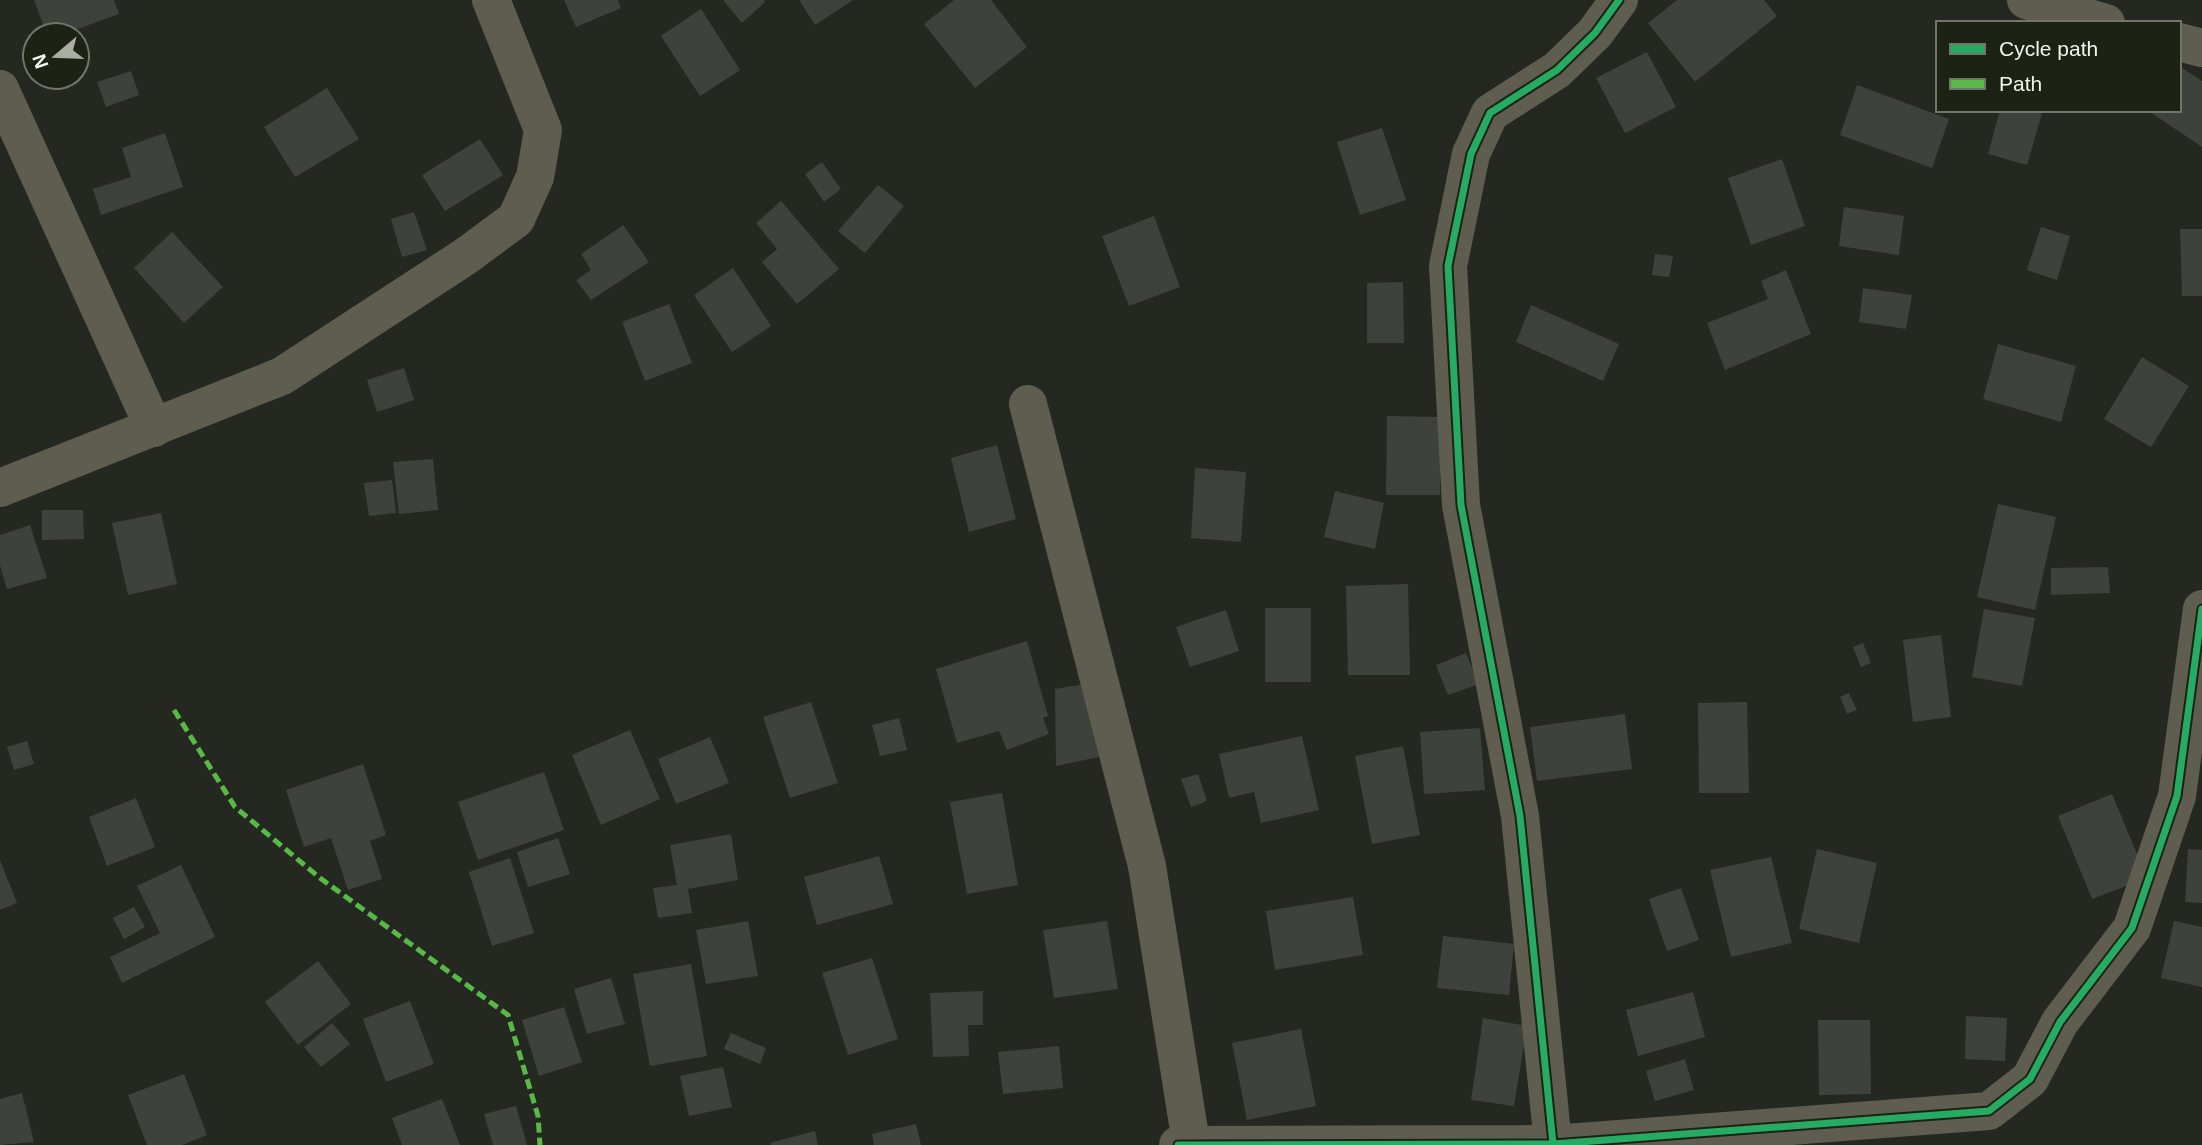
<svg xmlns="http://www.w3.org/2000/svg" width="2202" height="1145" font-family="Helvetica,sans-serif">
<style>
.building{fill:#3e423d}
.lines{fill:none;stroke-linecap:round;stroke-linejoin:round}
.minor{stroke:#5e5d50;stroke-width:38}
.quiet{stroke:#58b947;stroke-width:5;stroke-dasharray:10 5;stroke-linecap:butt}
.cycleway-casing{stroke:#1c2214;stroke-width:11}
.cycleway{stroke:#26ab63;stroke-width:7}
</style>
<rect width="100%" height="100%" fill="#252820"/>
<!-- building -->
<path class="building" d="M 34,0 L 114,0 L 119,14 L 61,35 L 47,35 Z
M 564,0 L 618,0 L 621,8 L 576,27 Z
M 723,0 L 764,0 L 765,2 L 742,23 Z
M 799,0 L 853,0 L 815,25 Z
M 954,0 L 991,0 L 1027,47 L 975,88 L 924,24 Z
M 1677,0 L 1764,0 L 1777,16 L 1695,82 L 1648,23 Z
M 701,9 L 740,70 L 700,96 L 661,36 Z
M 1647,52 L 1676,107 L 1625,133 L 1596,78 Z
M 2179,66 L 2202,81 L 2202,147 L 2147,110 L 2179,110 Z
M 131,71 L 139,95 L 106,107 L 97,82 Z
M 1857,85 L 1949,119 L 1932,168 L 1840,135 Z
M 327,88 L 359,139 L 295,177 L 264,127 Z
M 2000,110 L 2043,110 L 2027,165 L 1988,154 Z
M 1382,128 L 1406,200 L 1360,215 L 1337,142 Z
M 165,133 L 183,187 L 101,215 L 93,189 L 131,177 L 122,148 Z
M 480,139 L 503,175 L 445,211 L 422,175 Z
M 1782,159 L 1805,226 L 1751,245 L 1728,178 Z
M 822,162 L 841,189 L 824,202 L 805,174 Z
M 878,185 L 904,206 L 865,253 L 838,231 Z
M 781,201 L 839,269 L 797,304 L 762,262 L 777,249 L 756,223 Z
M 1844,207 L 1904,216 L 1899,255 L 1839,246 Z
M 414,212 L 427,250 L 402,257 L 391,219 Z
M 1154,216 L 1180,287 L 1129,306 L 1102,236 Z
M 623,225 L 649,262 L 591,300 L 576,280 L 591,270 L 581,254 Z
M 2041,227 L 2070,236 L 2057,280 L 2027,270 Z
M 2180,229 L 2202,229 L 2202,296 L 2182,296 Z
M 172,232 L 223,287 L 184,323 L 134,268 Z
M 1655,254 L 1673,256 L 1669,277 L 1652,275 Z
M 733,268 L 771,326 L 732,352 L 694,295 Z
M 1786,270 L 1811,334 L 1725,370 L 1707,323 L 1768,299 L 1761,281 Z
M 1403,282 L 1404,343 L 1367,343 L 1367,283 Z
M 1863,288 L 1912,295 L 1906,329 L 1859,322 Z
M 669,304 L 692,363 L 645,381 L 622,322 Z
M 1531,305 L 1619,344 L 1603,381 L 1516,342 Z
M 1998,344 L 2076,366 L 2061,422 L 1983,399 Z
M 2142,357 L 2189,386 L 2151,447 L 2104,419 Z
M 404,368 L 414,400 L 377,412 L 367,380 Z
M 1387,416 L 1440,417 L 1440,495 L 1386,495 Z
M 997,445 L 1016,519 L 969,532 L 951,458 Z
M 433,459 L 438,510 L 399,514 L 393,462 Z
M 1195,468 L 1246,472 L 1241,542 L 1191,538 Z
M 392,480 L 396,513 L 369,516 L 364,483 Z
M 1335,491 L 1384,503 L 1375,549 L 1324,537 Z
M 1998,504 L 2056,517 L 2035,610 L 1977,597 Z
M 42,510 L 83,510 L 84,539 L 42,540 Z
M 161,513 L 177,584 L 128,595 L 112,523 Z
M 30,525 L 47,578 L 7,589 L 0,565 L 0,535 Z
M 2108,567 L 2110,593 L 2051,595 L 2051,568 Z
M 1408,584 L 1410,675 L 1348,675 L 1346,586 Z
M 1265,608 L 1311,608 L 1311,682 L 1265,682 Z
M 1984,609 L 2035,618 L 2022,686 L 1972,677 Z
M 1226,610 L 1239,651 L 1190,667 L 1176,627 Z
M 1941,635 L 1951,717 L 1913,722 L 1903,640 Z
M 1027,641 L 1048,716 L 1043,718 L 1049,734 L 1007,750 L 999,731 L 957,743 L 936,669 Z
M 1863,643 L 1871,663 L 1861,667 L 1853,647 Z
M 1466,653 L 1479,684 L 1448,695 L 1436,665 Z
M 1098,682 L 1113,754 L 1056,766 L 1055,689 Z
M 1849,693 L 1857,710 L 1847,714 L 1840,697 Z
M 811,702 L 838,783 L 790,798 L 763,717 Z
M 1747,702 L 1749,793 L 1699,793 L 1698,703 Z
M 1625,714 L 1632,769 L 1537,781 L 1530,727 Z
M 899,718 L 907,750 L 880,756 L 872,725 Z
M 1480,728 L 1485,790 L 1424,794 L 1420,732 Z
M 630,730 L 660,799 L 601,825 L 572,755 Z
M 1302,736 L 1319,810 L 1261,823 L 1254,792 L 1229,798 L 1219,754 Z
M 710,737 L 729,783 L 676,804 L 658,759 Z
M 27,741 L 34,764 L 14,770 L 7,747 Z
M 1403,746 L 1420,835 L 1372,844 L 1355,756 Z
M 363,764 L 386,835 L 370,841 L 382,879 L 348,890 L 331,838 L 304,847 L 286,790 Z
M 544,772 L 564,830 L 478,860 L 458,802 Z
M 1198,774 L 1207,801 L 1191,807 L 1181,779 Z
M 1002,793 L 1018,885 L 967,894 L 950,802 Z
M 2112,794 L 2147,878 L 2092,899 L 2058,816 Z
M 136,798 L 155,847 L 107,866 L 89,817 Z
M 731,834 L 738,880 L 688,889 L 692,913 L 658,918 L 653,888 L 677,885 L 670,845 Z
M 558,838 L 570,874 L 528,887 L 517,852 Z
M 1817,849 L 1877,863 L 1859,943 L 1799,929 Z
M 2188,849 L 2202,850 L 2202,903 L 2185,902 Z
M 879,856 L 893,904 L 817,925 L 804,877 Z
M 1771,857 L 1792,943 L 1731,957 L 1710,870 Z
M 510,858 L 534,933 L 492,946 L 469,872 Z
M 0,860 L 17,903 L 0,910 Z
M 181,865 L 215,937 L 122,983 L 110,957 L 160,933 L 137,886 Z
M 1681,888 L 1699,940 L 1667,951 L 1649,899 Z
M 1353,897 L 1363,955 L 1275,970 L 1266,911 Z
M 134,907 L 145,927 L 124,939 L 113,918 Z
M 748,921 L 758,976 L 706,984 L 696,930 Z
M 1107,921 L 1118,989 L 1054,998 L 1043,930 Z
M 2174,921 L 2202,927 L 2202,987 L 2161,978 Z
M 1443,936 L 1514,944 L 1509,995 L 1437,988 Z
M 872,958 L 898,1039 L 848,1055 L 822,973 Z
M 318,961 L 351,1004 L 298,1045 L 265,1002 Z
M 691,964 L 707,1056 L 650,1066 L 633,974 Z
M 611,978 L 625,1024 L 587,1034 L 574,989 Z
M 983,991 L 983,1025 L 968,1025 L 969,1056 L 933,1057 L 930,993 Z
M 1693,992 L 1705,1037 L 1638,1056 L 1626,1010 Z
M 410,1001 L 434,1064 L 386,1082 L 363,1019 Z
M 564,1007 L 582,1062 L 539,1076 L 522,1020 Z
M 1966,1016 L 2007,1018 L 2005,1061 L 1965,1059 Z
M 1483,1018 L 1527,1026 L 1514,1106 L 1471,1100 Z
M 1818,1020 L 1870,1020 L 1871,1094 L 1819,1095 Z
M 332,1023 L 350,1044 L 321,1067 L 304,1047 Z
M 1301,1029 L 1316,1106 L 1247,1120 L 1232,1043 Z
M 731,1033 L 766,1048 L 760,1064 L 724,1049 Z
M 1059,1046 L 1063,1088 L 1003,1094 L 998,1052 Z
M 1685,1059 L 1694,1090 L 1655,1101 L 1646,1071 Z
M 723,1067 L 732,1107 L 689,1116 L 680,1076 Z
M 184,1074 L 207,1135 L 182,1145 L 147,1145 L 128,1095 Z
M 22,1093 L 34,1142 L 0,1145 L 0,1099 Z
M 442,1099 L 460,1145 L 402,1145 L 392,1118 Z
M 516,1106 L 527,1145 L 493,1145 L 484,1114 Z
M 916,1124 L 921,1145 L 874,1145 L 872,1134 Z
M 815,1131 L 818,1145 L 771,1145 L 770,1143 Z"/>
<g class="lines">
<!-- minor -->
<path class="minor" d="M 2026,0 L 2106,23
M 2179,42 L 2202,48
M 0,89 L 154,428
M 1028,404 L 1147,866 L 1191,1143
M 0,488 L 282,376 L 466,256 L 516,219 L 535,177 L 543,130 L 491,0
M 1553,1144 L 1520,816 L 1461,505 L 1448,266 L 1471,154 L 1490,113 L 1557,70 L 1595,33 L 1619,0
M 1178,1145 L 1553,1144 L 1989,1111 L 2030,1079 L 2060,1022 L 2132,928 L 2177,796 L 2202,609"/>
<!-- quiet -->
<path class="quiet" d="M 174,710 L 235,807 L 320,878 L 508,1015 L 538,1116 L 540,1145"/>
<defs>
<path id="cycleway" d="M 1553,1144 L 1520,816 L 1461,505 L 1448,266 L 1471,154 L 1490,113 L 1557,70 L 1595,33 L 1619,0
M 1178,1145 L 1553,1144 L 1989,1111 L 2030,1079 L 2060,1022 L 2132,928 L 2177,796 L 2202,609"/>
</defs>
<!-- cycleway casing -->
<use href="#cycleway" class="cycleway-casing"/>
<!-- cycleway -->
<use href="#cycleway" class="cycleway"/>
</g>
<!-- legend -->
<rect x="1936" y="21" width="245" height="91" fill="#1c2214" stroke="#71766a" stroke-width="2"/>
<rect x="1950" y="44" width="35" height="10" fill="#26ab63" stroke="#71766a" stroke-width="2"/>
<text x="1999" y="56" font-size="21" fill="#f0f5eb">Cycle path</text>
<rect x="1950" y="79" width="35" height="10" fill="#58b947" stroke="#71766a" stroke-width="2"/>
<text x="1999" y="91" font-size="21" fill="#f0f5eb">Path</text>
<!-- north arrow -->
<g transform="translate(56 56) rotate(251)"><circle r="33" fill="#1c2214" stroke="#71766a" stroke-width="2"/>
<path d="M0-5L12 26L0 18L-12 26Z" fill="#a9ada4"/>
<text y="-10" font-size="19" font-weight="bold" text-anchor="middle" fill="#f0f5eb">N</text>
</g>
</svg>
